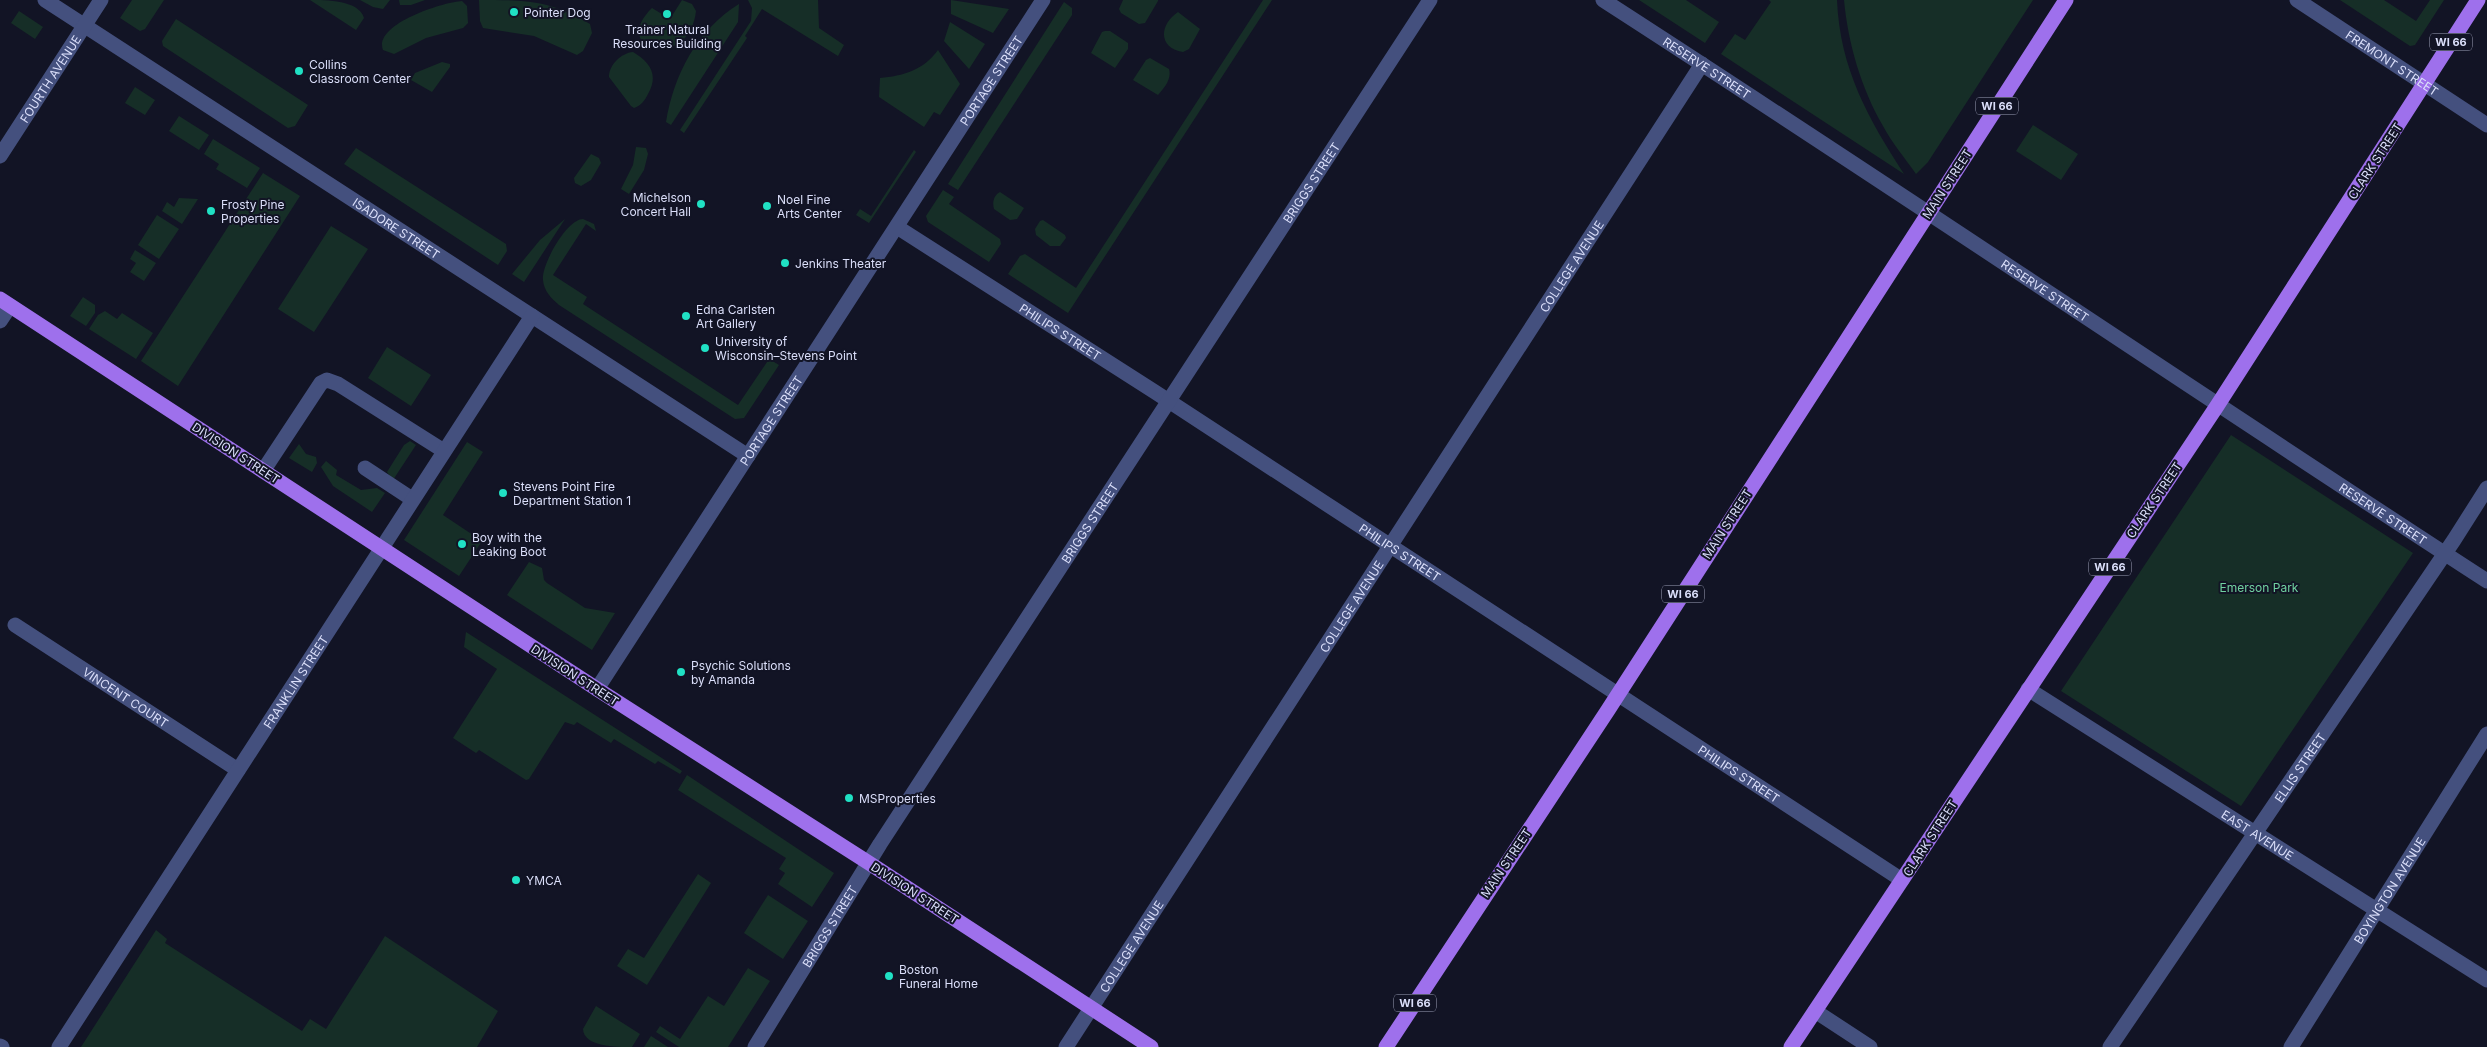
<svg xmlns="http://www.w3.org/2000/svg" width="2487" height="1047" font-family="Inter,sans-serif">
<style>
.green{fill:#162e27}
.lines{fill:none;stroke-linecap:round;stroke-linejoin:round}
.minor{stroke:#44507e;stroke-width:15}
.major{stroke:#9e70ec;stroke-width:15}
.poi-dot{fill:#20e1c4;stroke:#121425;stroke-width:2}
.labels{text-anchor:middle;dominant-baseline:central;stroke-width:4;stroke-linejoin:round;paint-order:stroke}
.shield{fill:#121425;stroke:#9fa2ba;stroke-width:1}
.shield-label{font-size:11px;font-weight:bold;fill:#dbdffa}
.poi-label{font-size:12px;fill:#dbdffa;stroke:#121425;text-anchor:start}
.street-label{font-size:12px;fill:#dbdffa;stroke:#121425}
.park-label{font-size:12px;fill:#70d1a0;stroke:#121425}
</style>
<rect width="100%" height="100%" fill="#121425"/>
<!-- green -->
<path class="green" d="M 132,0 L 164,0 L 145,29 L 140,31 L 120,18 Z
M 310,0 C 326,0 359,0 364,18 L 356,30 Z
M 360,0 L 390,0 L 383,9 L 373,7 Z
M 399,0 L 425,0 L 411,5 L 400,5 Z
M 479,0 C 525,0 550,0 590,24 L 592,33 L 583,51 L 577,55 L 534,36 L 483,28 L 480,21 Z
M 682,0 L 692,4 L 696,11 C 689,72 608,51 652,8 L 670,19 Z
M 748,0 L 818,0 L 819,28 L 844,45 L 838,56 L 762,9 L 745,36 L 747,38 L 684,133 L 680,130 L 751,21 L 752,8 Z
M 951,0 L 1009,9 L 993,33 L 951,14 Z
M 1123,0 L 1158,0 L 1158,1 L 1145,23 L 1139,24 L 1121,13 L 1119,9 Z
M 1263,0 L 1272,0 L 1068,313 L 1008,274 L 1020,256 L 1025,254 L 1076,288 Z
M 1639,0 L 1686,0 L 1719,22 L 1705,43 Z
M 1769,0 L 1837,0 C 1840,69 1868,118 1904,174 L 1721,54 L 1735,34 L 1745,40 L 1771,2 Z
M 1844,0 L 2033,0 L 1928,162 L 1916,174 C 1905,158 1892,143 1883,126 C 1861,88 1848,43 1844,0 Z
M 2340,0 L 2384,0 L 2416,21 L 2430,0 L 2444,0 L 2415,45 L 2410,46 Z
M 462,1 L 467,6 L 468,23 L 463,28 L 426,38 L 394,54 L 383,50 C 373,24 444,2 462,1 Z
M 1064,2 L 1072,8 L 1072,15 L 958,190 L 948,184 Z
M 739,4 L 738,22 L 671,125 L 666,122 C 674,74 697,30 739,4 Z
M 19,11 L 43,27 L 35,39 L 11,23 Z
M 1178,12 L 1200,29 L 1189,49 L 1183,52 C 1158,48 1159,25 1178,12 Z
M 176,19 L 308,105 L 295,126 L 288,128 L 163,46 L 162,41 Z
M 950,22 L 985,44 L 969,69 L 944,41 Z
M 1105,31 L 1110,31 L 1128,43 L 1128,49 L 1115,68 L 1091,53 L 1102,32 Z
M 938,50 L 960,84 L 940,115 L 934,112 L 924,127 L 879,97 L 880,78 C 903,76 924,70 938,50 Z
M 633,52 C 650,62 659,75 648,94 C 645,100 641,106 634,108 L 631,106 L 609,77 C 609,65 621,53 633,52 Z
M 1150,58 L 1169,69 C 1172,79 1164,88 1158,95 L 1133,80 L 1146,60 Z
M 442,62 L 450,64 L 450,67 L 432,92 L 411,80 L 415,73 Z
M 135,87 L 155,100 L 145,115 L 125,103 Z
M 179,116 L 209,135 L 199,150 L 169,131 Z
M 2033,125 L 2078,154 L 2061,180 L 2016,151 Z
M 213,139 L 260,168 L 247,188 L 216,169 L 219,164 L 204,154 Z
M 636,147 L 646,148 L 648,154 L 644,170 L 629,194 L 621,189 L 633,165 Z
M 356,148 L 506,244 L 507,251 L 498,265 L 344,164 Z
M 914,150 L 916,152 L 869,223 L 856,215 L 860,209 L 871,216 Z
M 591,154 L 599,158 L 601,163 L 591,180 L 581,186 L 575,183 L 574,178 Z
M 263,173 L 300,196 L 178,386 L 141,361 Z
M 943,190 L 954,197 L 949,204 L 1000,239 L 1001,244 L 989,262 L 928,222 L 926,216 Z
M 1000,192 L 1024,208 L 1017,219 L 1010,220 L 994,209 C 992,202 994,195 1000,192 Z
M 179,198 L 198,199 L 182,224 L 162,211 L 167,202 L 174,207 Z
M 157,215 L 179,229 L 159,259 L 138,245 Z
M 565,219 L 524,282 L 512,274 L 540,240 Z
M 583,219 L 594,224 L 596,231 L 586,224 L 553,275 L 587,297 L 583,304 L 738,405 L 769,359 L 779,365 L 744,418 L 735,419 L 559,305 C 551,298 544,291 543,280 C 541,265 567,219 583,219 Z
M 1043,220 L 1065,235 L 1066,238 L 1060,246 L 1050,246 L 1036,235 L 1035,229 L 1040,221 Z
M 331,226 L 368,249 L 314,332 L 278,309 Z
M 135,250 L 156,263 L 144,281 L 130,272 L 136,263 L 130,259 Z
M 83,297 L 95,305 L 95,313 L 86,326 L 70,316 Z
M 105,311 L 117,319 L 122,313 L 153,333 L 136,359 L 89,329 L 98,315 Z
M 387,347 L 431,375 L 411,406 L 368,378 Z
M 2231,435 L 2413,553 L 2241,806 L 2061,691 Z
M 410,441 L 416,445 L 393,480 L 387,472 L 404,445 Z
M 467,442 L 483,452 L 443,515 L 482,541 L 459,576 L 404,540 Z
M 299,444 L 306,454 L 316,457 L 317,463 L 312,472 L 289,458 Z
M 326,461 L 337,470 L 336,475 L 361,490 L 377,488 L 385,493 L 372,512 L 333,486 L 321,467 Z
M 529,562 L 542,568 L 544,580 L 547,583 L 585,608 L 615,613 L 592,650 L 507,595 Z
M 466,632 L 682,771 L 680,774 L 658,761 L 655,764 L 614,739 L 611,743 L 577,722 L 574,725 L 565,722 L 529,779 L 526,780 L 479,750 L 476,753 L 453,738 L 497,669 L 464,647 Z
M 687,775 L 834,873 L 812,907 L 778,884 L 785,873 L 779,869 L 786,858 L 678,790 Z
M 698,874 L 711,883 L 647,985 L 617,966 L 628,949 L 644,958 Z
M 768,895 L 808,921 L 783,959 L 744,933 Z
M 156,930 L 167,939 L 165,943 L 302,1031 L 310,1019 L 326,1029 L 385,936 L 498,1011 L 477,1047 L 81,1047 Z
M 748,968 L 770,981 L 728,1047 L 679,1047 L 656,1032 L 660,1026 L 680,1039 L 708,996 L 724,1006 Z
M 596,1006 L 640,1034 L 632,1047 C 616,1047 584,1047 583,1029 Z
M 651,1036 L 668,1047 L 644,1047 Z"/>
<g class="lines">
<!-- minor -->
<g class="minor">
<path id="s1" d="M 45,0 L 748,456"/>
<path id="s2" d="M 1603,0 C 1899,191 2191,389 2487,581"/>
<path id="s3" d="M 2297,0 L 2487,125"/>
<path id="s4" d="M 0,156 L 101,0"/>
<path id="s5" d="M 897,227 L 1155,392 L 1902,880"/>
<path d="M 0,321 L 10,306"/>
<path d="M 365,468 L 412,499"/>
<path d="M 263,471 L 321,383 L 327,380 L 338,384 L 444,451"/>
<path id="s6" d="M 15,625 L 238,770"/>
<path id="s7" d="M 597,689 L 1043,0"/>
<path id="s8" d="M 2028,689 L 2487,980"/>
<path d="M 1815,1011 L 1870,1047"/>
<path d="M 0,1046 L 2,1047"/>
<path id="s9" d="M 59,1047 L 532,316"/>
<path id="s10" d="M 755,1047 L 880,844 L 1430,0"/>
<path id="s11" d="M 1066,1047 L 1702,64"/>
<path id="s12" d="M 2110,1047 L 2454,540 L 2487,488"/>
<path id="s13" d="M 2291,1047 L 2487,734"/>
</g>
<!-- major -->
<path class="major" d="M 0,299 L 597,689 L 869,863 L 1151,1047
M 1386,1047 L 1608,710 L 2066,0
M 1791,1047 L 2217,406 L 2478,0"/>
</g>
<!-- markers -->
<g class="poi-dot">
<circle cx="514" cy="12" r="5"/>
<circle cx="667" cy="14" r="5"/>
<circle cx="299" cy="71" r="5"/>
<circle cx="701" cy="204" r="5"/>
<circle cx="767" cy="206" r="5"/>
<circle cx="211" cy="211" r="5"/>
<circle cx="785" cy="263" r="5"/>
<circle cx="686" cy="316" r="5"/>
<circle cx="705" cy="348" r="5"/>
<circle cx="503" cy="493" r="5"/>
<circle cx="462" cy="544" r="5"/>
<circle cx="681" cy="672" r="5"/>
<circle cx="849" cy="798" r="5"/>
<circle cx="516" cy="880" r="5"/>
<circle cx="889" cy="976" r="5"/>
</g>
<g class="labels">
<!-- shield labels -->
<g class="shield">
<rect x="2430" y="33.5" width="42" height="17" rx="4"/>
<rect x="1976" y="97.5" width="42" height="17" rx="4"/>
<rect x="2089" y="558.5" width="42" height="17" rx="4"/>
<rect x="1662" y="585.5" width="42" height="17" rx="4"/>
<rect x="1394" y="994.5" width="42" height="17" rx="4"/>
</g>
<g class="shield-label">
<text x="2451" y="42">WI 66</text>
<text x="1997" y="106">WI 66</text>
<text x="2110" y="567">WI 66</text>
<text x="1683" y="594">WI 66</text>
<text x="1415" y="1003">WI 66</text>
</g>
<!-- poi labels -->
<g class="poi-label">
<text x="524" y="12">Pointer Dog</text>
<text x="667" y="29" text-anchor="middle">Trainer Natural<tspan x="667" dy="14">Resources Building</tspan></text>
<text x="309" y="64">Collins<tspan x="309" dy="14">Classroom Center</tspan></text>
<text x="691" y="197" text-anchor="end">Michelson<tspan x="691" dy="14">Concert Hall</tspan></text>
<text x="777" y="199">Noel Fine<tspan x="777" dy="14">Arts Center</tspan></text>
<text x="221" y="204">Frosty Pine<tspan x="221" dy="14">Properties</tspan></text>
<text x="795" y="263">Jenkins Theater</text>
<text x="696" y="309">Edna Carlsten<tspan x="696" dy="14">Art Gallery</tspan></text>
<text x="715" y="341">University of<tspan x="715" dy="14">Wisconsin–Stevens Point</tspan></text>
<text x="513" y="486">Stevens Point Fire<tspan x="513" dy="14">Department Station 1</tspan></text>
<text x="472" y="537">Boy with the<tspan x="472" dy="14">Leaking Boot</tspan></text>
<text x="691" y="665">Psychic Solutions<tspan x="691" dy="14">by Amanda</tspan></text>
<text x="859" y="798">MSProperties</text>
<text x="526" y="880">YMCA</text>
<text x="899" y="969">Boston<tspan x="899" dy="14">Funeral Home</tspan></text>
</g>
<!-- street labels -->
<g class="street-label">
<text stroke="none"><textPath href="#s3" startOffset="114">FREMONT STREET</textPath></text>
<text stroke="none"><textPath href="#s2" startOffset="124">RESERVE STREET</textPath></text>
<text stroke="none"><textPath href="#s4" startOffset="92">FOURTH AVENUE</textPath></text>
<text stroke="none"><textPath href="#s7" startOffset="725">PORTAGE STREET</textPath></text>
<text transform="translate(2375 161) rotate(-57)">CLARK STREET</text>
<text stroke="none"><textPath href="#s10" startOffset="1028">BRIGGS STREET</textPath></text>
<text transform="translate(1947 184) rotate(-57)">MAIN STREET</text>
<text stroke="none"><textPath href="#s1" startOffset="419">ISADORE STREET</textPath></text>
<text stroke="none"><textPath href="#s11" startOffset="930">COLLEGE AVENUE</textPath></text>
<text stroke="none"><textPath href="#s2" startOffset="529">RESERVE STREET</textPath></text>
<text stroke="none"><textPath href="#s5" startOffset="194">PHILIPS STREET</textPath></text>
<text stroke="none"><textPath href="#s7" startOffset="320">PORTAGE STREET</textPath></text>
<text transform="translate(236 453) rotate(33)">DIVISION STREET</text>
<text transform="translate(2154 500) rotate(-56)">CLARK STREET</text>
<text stroke="none"><textPath href="#s2" startOffset="934">RESERVE STREET</textPath></text>
<text stroke="none"><textPath href="#s10" startOffset="622">BRIGGS STREET</textPath></text>
<text transform="translate(1727 524) rotate(-57)">MAIN STREET</text>
<text stroke="none"><textPath href="#s5" startOffset="599">PHILIPS STREET</textPath></text>
<text stroke="none"><textPath href="#s11" startOffset="525">COLLEGE AVENUE</textPath></text>
<text transform="translate(575 675) rotate(33)">DIVISION STREET</text>
<text stroke="none"><textPath href="#s9" startOffset="435">FRANKLIN STREET</textPath></text>
<text stroke="none"><textPath href="#s6" startOffset="132">VINCENT COURT</textPath></text>
<text stroke="none"><textPath href="#s12" startOffset="338">ELLIS STREET</textPath></text>
<text stroke="none"><textPath href="#s5" startOffset="1004">PHILIPS STREET</textPath></text>
<text stroke="none"><textPath href="#s8" startOffset="272">EAST AVENUE</textPath></text>
<text transform="translate(1930 838) rotate(-57)">CLARK STREET</text>
<text transform="translate(1506 863) rotate(-56)">MAIN STREET</text>
<text stroke="none"><textPath href="#s13" startOffset="185">BOYINGTON AVENUE</textPath></text>
<text transform="translate(915 893) rotate(33)">DIVISION STREET</text>
<text stroke="none"><textPath href="#s10" startOffset="142">BRIGGS STREET</textPath></text>
<text stroke="none"><textPath href="#s11" startOffset="120">COLLEGE AVENUE</textPath></text>
</g>
<!-- park labels -->
<g class="park-label">
<text x="2259" y="587">Emerson Park</text>
</g>
</g>
</svg>
